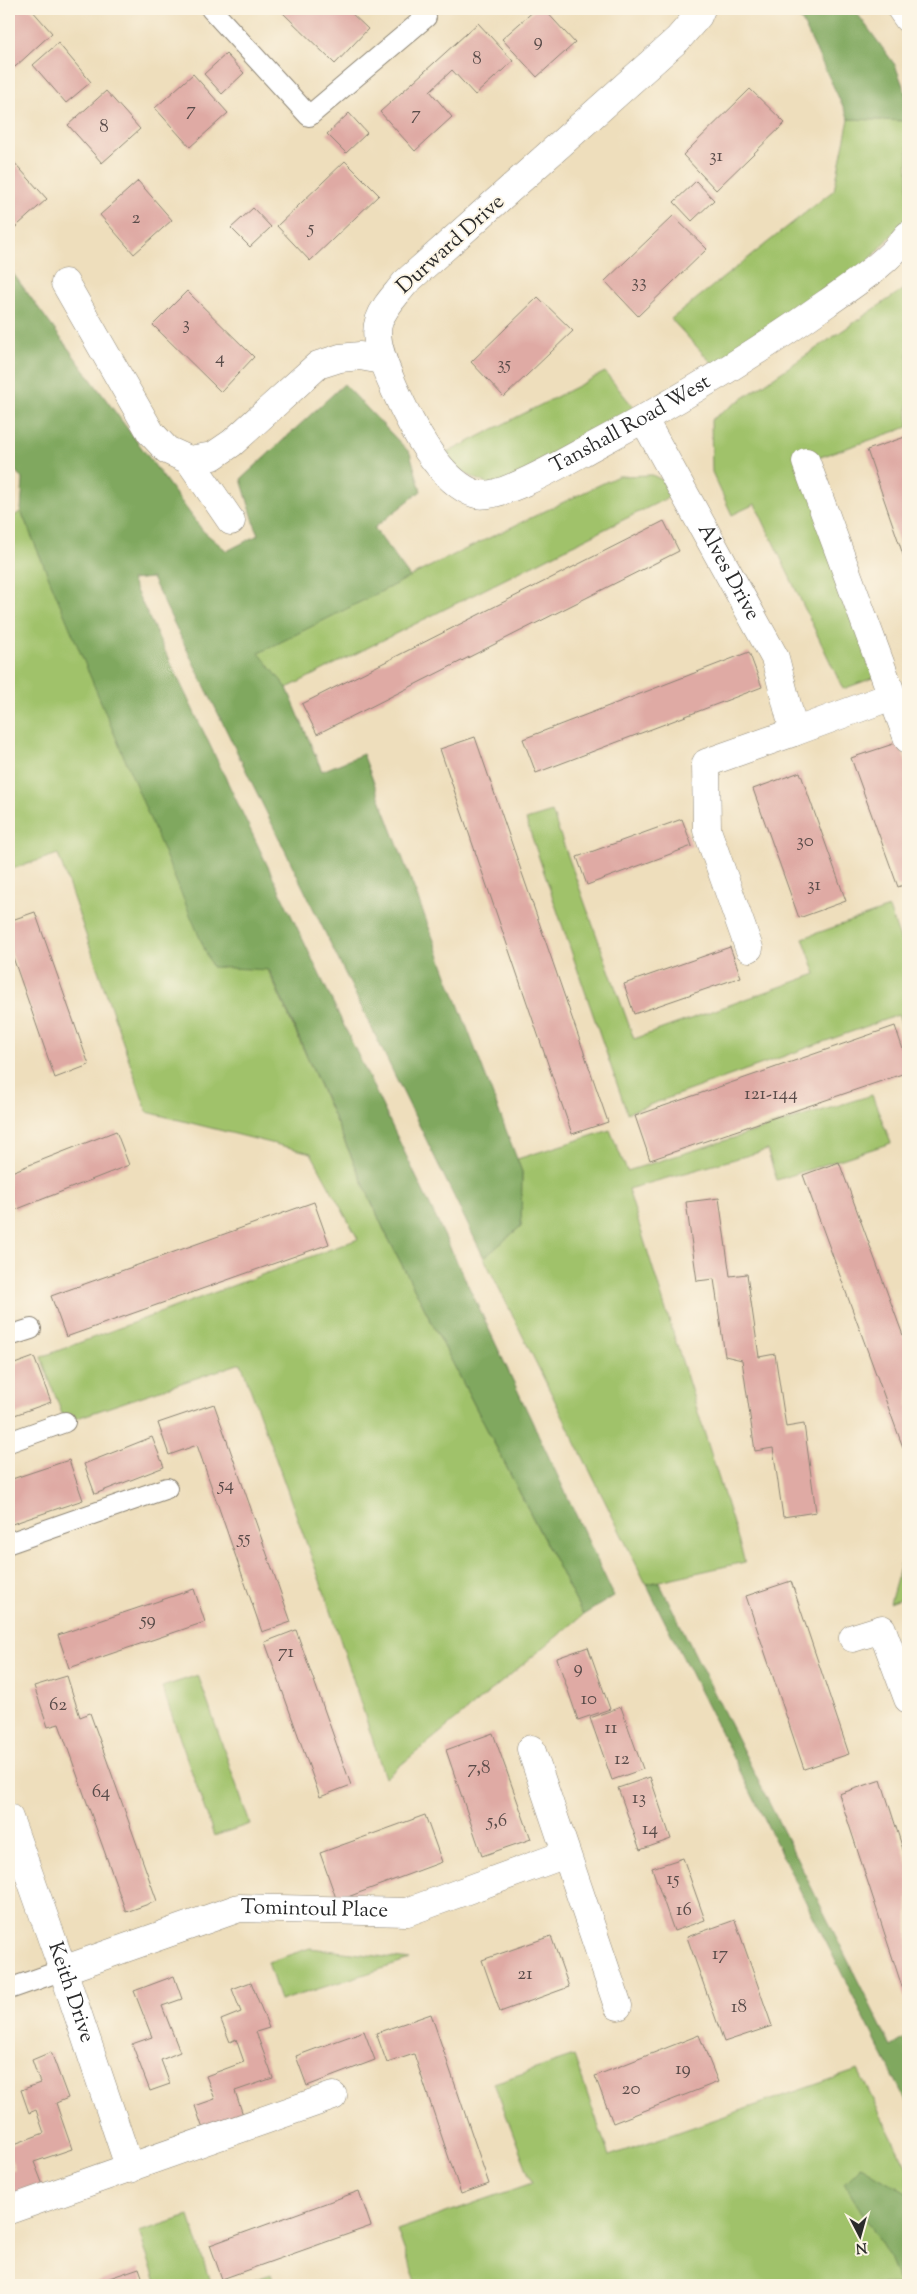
<svg xmlns="http://www.w3.org/2000/svg" width="917" height="2294" font-family="'Sorts Mill Goudy',serif">
<style>
.green{fill:#a0c26b;stroke:#66764b}
.forest{fill:#80a85f;stroke:#566a45}
.building{fill:#dfaaa4}
.lines{fill:none;stroke-linecap:round;stroke-linejoin:round}
.lane-casing{stroke:#8c8474;stroke-width:22}
.street-casing{stroke:#8c8474;stroke-width:29}
.secondary-casing{stroke:#8c8474;stroke-width:29}
.lane{stroke:#fff;stroke-width:20}
.street{stroke:#fff;stroke-width:28}
.secondary{stroke:#fff;stroke-width:28}
.labels{text-anchor:middle;dominant-baseline:central;stroke-width:4;stroke-linejoin:round;paint-order:stroke}
.number-label{font-size:19px;fill:#584b49}
.street-label{font-size:21px;fill:#2b2b2b;stroke:#fcf5e5}
</style>
<rect width="100%" height="100%" fill="#fcf5e5"/>
<filter id="ink" filterUnits="userSpaceOnUse"><feTurbulence type="fractalNoise" baseFrequency=".02" numOctaves="2"/><feDisplacementMap in="SourceGraphic" scale="10" xChannelSelector="R" yChannelSelector="G"/><feConvolveMatrix kernelMatrix="1 2 1 2 8 2 1 2 1" color-interpolation-filters="sRGB"/></filter>
<filter id="wash" filterUnits="userSpaceOnUse"><feTurbulence type="fractalNoise" baseFrequency=".0096" numOctaves="4" result="noise"/><feDisplacementMap in="SourceGraphic" scale="20" xChannelSelector="R" yChannelSelector="G"/><feGaussianBlur stdDeviation="1.12" result="paint"/><feColorMatrix in="noise" values="0 0 0 0 0 0 0 0 0 0 0 0 0 0 0 0 0 1.4 0 .05"/><feComposite in="paint" operator="in"/></filter>
<g filter="url(#wash)">
<rect width="100%" height="100%" fill="#eedebc"/>
<!-- green -->
<path class="green" d="M 849,119 L 908,121 L 908,217 L 865,265 L 722,374 L 671,319 L 834,190 Z
M 908,286 L 908,427 L 806,462 L 884,674 L 843,689 L 755,504 L 732,515 L 712,472 L 711,420 Z
M 605,372 L 644,420 L 502,491 L 435,459 Z
M 652,475 L 683,490 L 287,688 L 258,653 L 441,561 L 618,476 Z
M 21,511 L 63,608 L 268,970 L 384,1230 L 583,1615 L 385,1778 L 331,1611 L 241,1363 L 65,1422 L 41,1357 L 358,1239 L 311,1153 L 147,1112 L 58,854 L 9,870 L 9,520 Z
M 552,812 L 634,1039 L 816,974 L 803,938 L 889,908 L 908,961 L 908,1042 L 898,1015 L 627,1113 L 526,820 Z
M 872,1095 L 891,1143 L 777,1180 L 767,1150 L 628,1189 L 745,1562 L 646,1584 L 484,1258 L 521,1226 L 522,1172 L 517,1159 L 610,1130 L 627,1171 Z
M 908,1561 L 908,1596 L 890,1603 L 901,1564 Z
M 198,1675 L 250,1824 L 214,1836 L 162,1687 Z
M 310,1948 L 410,1960 L 280,2001 L 268,1962 Z
M 574,2056 L 609,2156 L 858,2070 L 908,2170 L 908,2285 L 417,2285 L 397,2230 L 532,2183 L 494,2083 Z
M 189,2216 L 211,2285 L 157,2285 L 139,2232 Z
M 271,2274 L 275,2285 L 240,2285 Z"/>
<!-- forest -->
<path class="forest" d="M 792,9 L 854,9 L 895,65 L 908,99 L 908,121 L 849,119 L 803,23 Z
M 9,268 L 203,531 L 227,551 L 258,535 L 241,479 L 344,384 L 410,453 L 421,491 L 374,528 L 410,577 L 259,653 L 287,688 L 322,771 L 363,754 L 522,1172 L 521,1226 L 484,1258 L 152,578 L 131,580 L 477,1304 L 614,1596 L 583,1615 L 384,1230 L 269,970 L 212,967 L 21,511 L 23,480 L 9,463 Z
M 659,1582 L 891,2047 L 908,2036 L 908,2105 L 646,1584 Z
M 861,2166 L 908,2194 L 908,2285 L 900,2285 L 888,2255 L 844,2183 Z"/>
<g id="blocks">
<!-- building -->
<path class="building" d="M 9,9 L 31,9 L 52,33 L 15,67 L 9,60 Z
M 279,9 L 347,9 L 368,29 L 335,64 Z
M 536,9 L 544,9 L 575,43 L 537,77 L 502,39 Z
M 478,23 L 513,61 L 475,95 L 452,70 L 430,91 L 452,117 L 415,151 L 380,112 Z
M 58,43 L 91,82 L 66,103 L 33,65 Z
M 226,54 L 244,73 L 222,94 L 204,74 Z
M 193,74 L 228,113 L 190,147 L 155,108 Z
M 750,89 L 785,123 L 716,190 L 683,155 Z
M 106,91 L 140,129 L 102,163 L 68,125 Z
M 349,113 L 367,133 L 346,153 L 327,134 Z
M 12,160 L 47,199 L 9,233 L 9,164 Z
M 345,161 L 379,195 L 310,261 L 277,226 Z
M 138,181 L 172,220 L 134,254 L 100,215 Z
M 696,181 L 714,200 L 692,221 L 674,202 Z
M 253,208 L 271,227 L 250,247 L 231,228 Z
M 673,216 L 707,249 L 638,316 L 605,281 Z
M 187,291 L 254,357 L 221,392 L 153,325 Z
M 538,297 L 573,331 L 504,397 L 471,362 Z
M 908,436 L 908,569 L 867,450 Z
M 664,521 L 679,551 L 317,734 L 302,704 Z
M 749,652 L 762,687 L 536,773 L 523,739 Z
M 475,737 L 608,1122 L 572,1134 L 440,749 Z
M 899,742 L 908,768 L 908,883 L 898,887 L 851,758 Z
M 800,772 L 846,901 L 799,918 L 753,789 Z
M 682,819 L 692,846 L 587,885 L 577,857 Z
M 35,912 L 89,1065 L 55,1078 L 9,946 L 9,921 Z
M 730,947 L 741,977 L 634,1014 L 624,984 Z
M 895,1026 L 908,1064 L 908,1072 L 650,1160 L 635,1116 Z
M 116,1131 L 129,1165 L 15,1210 L 9,1194 L 9,1173 Z
M 839,1162 L 908,1349 L 908,1461 L 803,1175 Z
M 719,1198 L 730,1276 L 747,1274 L 759,1357 L 775,1354 L 786,1427 L 804,1424 L 816,1512 L 783,1517 L 773,1448 L 755,1451 L 742,1360 L 725,1356 L 714,1279 L 697,1281 L 686,1202 Z
M 314,1202 L 329,1244 L 66,1337 L 51,1296 Z
M 34,1357 L 51,1402 L 9,1417 L 9,1366 Z
M 214,1404 L 291,1622 L 262,1632 L 197,1445 L 169,1455 L 158,1423 Z
M 152,1437 L 164,1467 L 95,1494 L 84,1464 Z
M 69,1460 L 83,1500 L 9,1525 L 9,1480 Z
M 791,1581 L 849,1754 L 804,1769 L 746,1596 Z
M 194,1589 L 205,1622 L 69,1668 L 58,1635 Z
M 296,1630 L 351,1785 L 320,1797 L 265,1642 Z
M 588,1647 L 610,1709 L 578,1720 L 557,1658 Z
M 67,1676 L 80,1717 L 90,1713 L 157,1901 L 126,1912 L 59,1724 L 48,1727 L 34,1686 Z
M 621,1707 L 643,1769 L 612,1780 L 590,1718 Z
M 493,1733 L 531,1839 L 482,1856 L 446,1750 Z
M 650,1777 L 671,1839 L 640,1850 L 618,1788 Z
M 881,1780 L 908,1865 L 907,2002 L 839,1794 Z
M 425,1815 L 442,1862 L 337,1901 L 320,1853 Z
M 683,1858 L 705,1920 L 674,1931 L 652,1868 Z
M 735,1920 L 772,2026 L 724,2042 L 687,1937 Z
M 551,1936 L 569,1987 L 500,2012 L 482,1960 Z
M 174,1976 L 182,1999 L 162,2006 L 180,2052 L 161,2060 L 170,2084 L 150,2091 L 132,2044 L 152,2037 L 134,1991 Z
M 251,1982 L 269,2028 L 256,2032 L 273,2078 L 235,2091 L 243,2115 L 203,2129 L 195,2106 L 215,2099 L 206,2076 L 244,2062 L 236,2039 L 230,2042 L 221,2020 L 241,2012 L 232,1989 Z
M 431,2014 L 489,2184 L 461,2194 L 414,2054 L 387,2063 L 376,2033 Z
M 364,2031 L 375,2060 L 307,2086 L 296,2056 Z
M 699,2035 L 718,2082 L 613,2123 L 595,2076 Z
M 51,2052 L 68,2098 L 56,2103 L 72,2149 L 34,2162 L 43,2185 L 9,2197 L 9,2171 L 15,2169 L 9,2154 L 9,2146 L 44,2133 L 36,2110 L 29,2113 L 21,2090 L 40,2083 L 32,2060 Z
M 359,2191 L 371,2226 L 222,2279 L 210,2245 Z
M 139,2268 L 145,2285 L 89,2285 Z"/>
</g>
</g>
<g filter="url(#ink)">
<use href="#blocks" fill-opacity="0" stroke="#8c8474" stroke-width="1"/>
<g class="lines">
<defs>
<path id="lane" d="M 211,9 L 309,116 L 426,17
M 9,1336 L 31,1329
M 9,1442 L 65,1422
M 9,1543 L 167,1488
M 9,1989 L 63,1970"/>
<g id="street">
<path id="s1" d="M 701,9 L 698,16 L 678,39 L 405,283 C 396,295 384,306 379,321 C 372,340 387,372 395,390 C 410,423 439,482 476,494 C 498,501 566,461 588,449 C 671,405 750,358 827,303 C 855,283 887,263 908,235"/>
<path d="M 65,283 L 151,433 L 167,450 L 189,460 L 213,456 L 232,443 L 318,365 L 340,358 L 360,356 L 382,360"/>
<path id="s2" d="M 644,420 L 775,658 L 794,732 L 706,763 L 707,830 L 749,948"/>
<path d="M 189,460 L 231,521"/>
<path d="M 806,462 L 908,739"/>
<path d="M 794,732 L 892,696"/>
<path d="M 853,1638 L 882,1629 L 908,1699"/>
<path d="M 531,1749 L 618,2006"/>
<path id="s3" d="M 9,1818 L 63,1970 L 130,2169"/>
<path id="s4" d="M 63,1970 L 239,1908 L 407,1912 L 566,1854"/>
<path d="M 9,2210 L 333,2096"/>
</g>
<path id="secondary" d="M 901,9 L 908,19"/>
</defs>
<!-- lane casing -->
<use href="#lane" class="lane-casing"/>
<!-- street casing -->
<use href="#street" class="street-casing"/>
<!-- secondary casing -->
<use href="#secondary" class="secondary-casing"/>
<!-- lane -->
<use href="#lane" class="lane"/>
<!-- street -->
<use href="#street" class="street"/>
<!-- secondary -->
<use href="#secondary" class="secondary"/>
</g>
</g>
<g class="labels">
<!-- number labels -->
<g class="number-label">
<text x="538" y="41">9</text>
<text x="477" y="59">8</text>
<text x="191" y="110">7</text>
<text x="416" y="114">7</text>
<text x="104" y="127">8</text>
<text x="716" y="156">31</text>
<text x="136" y="218">2</text>
<text x="311" y="228">5</text>
<text x="639" y="282">33</text>
<text x="186" y="324">3</text>
<text x="220" y="358">4</text>
<text x="504" y="364">35</text>
<text x="805" y="841">30</text>
<text x="814" y="885">31</text>
<text x="771" y="1094">121-144</text>
<text x="226" y="1485">54</text>
<text x="244" y="1538">55</text>
<text x="148" y="1620">59</text>
<text x="286" y="1652">71</text>
<text x="578" y="1668">9</text>
<text x="589" y="1699">10</text>
<text x="58" y="1705">62</text>
<text x="611" y="1728">11</text>
<text x="622" y="1759">12</text>
<text x="479" y="1768">7,8</text>
<text x="101" y="1792">64</text>
<text x="639" y="1798">13</text>
<text x="497" y="1821">5,6</text>
<text x="650" y="1829">14</text>
<text x="673" y="1879">15</text>
<text x="684" y="1910">16</text>
<text x="720" y="1954">17</text>
<text x="525" y="1974">21</text>
<text x="739" y="2007">18</text>
<text x="683" y="2069">19</text>
<text x="631" y="2089">20</text>
</g>
<!-- street labels -->
<g class="street-label">
<text transform="translate(451 245) rotate(-42)">Durward Drive</text>
<text stroke="none"><textPath href="#s1" startOffset="829">Tanshall Road West</textPath></text>
<text stroke="none"><textPath href="#s2" startOffset="174">Alves Drive</textPath></text>
<text stroke="none"><textPath href="#s4" startOffset="262">Tomintoul Place</textPath></text>
<text stroke="none"><textPath href="#s3" startOffset="185">Keith Drive</textPath></text>
</g>
</g>
<!-- margin -->
<rect width="917" height="2294" fill="none" stroke="#fcf5e5" stroke-width="30"/>
<!-- north arrow -->
<g transform="translate(860 2236) rotate(174)" stroke="#fcf5e5" stroke-width="4" paint-order="stroke">
<path d="M0-4L9 19L0 12L-9 19Z" fill="#2b2b2b"/>
<text y="-8" font-size="14" font-weight="bold" text-anchor="middle" fill="#2b2b2b">N</text>
</g>
</svg>
